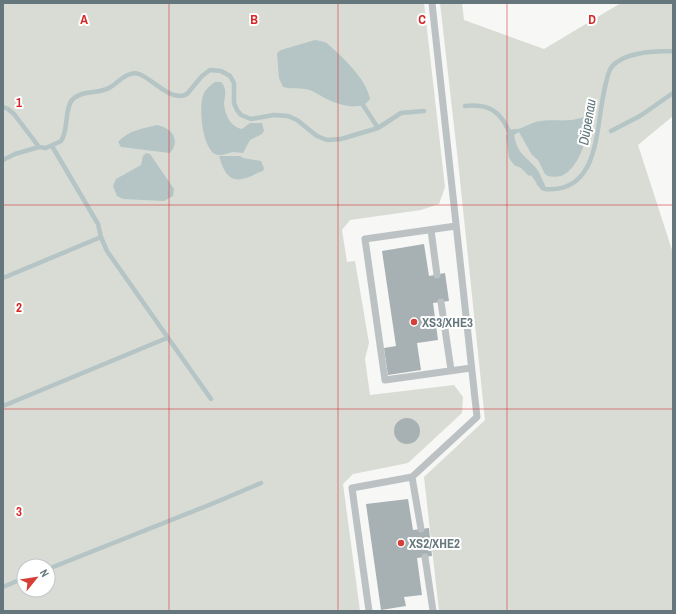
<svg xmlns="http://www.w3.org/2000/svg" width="676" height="614" font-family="'Archivo Narrow',sans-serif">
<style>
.green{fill:#d8dcd4;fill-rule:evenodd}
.water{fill:#b5c4c5}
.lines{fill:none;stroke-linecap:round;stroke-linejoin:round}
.stream{stroke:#b5c4c5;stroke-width:4.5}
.building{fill:#a7b0b3}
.service{stroke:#bcc2c4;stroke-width:7}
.grid{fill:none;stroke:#d62828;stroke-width:1;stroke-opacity:0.55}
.poi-dot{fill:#d53f37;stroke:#fff;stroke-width:1.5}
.labels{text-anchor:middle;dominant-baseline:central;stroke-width:4;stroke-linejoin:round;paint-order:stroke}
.poi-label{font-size:13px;font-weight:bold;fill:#65777d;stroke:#fff;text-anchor:start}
.water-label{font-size:14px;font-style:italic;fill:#5f7678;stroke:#fff}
.grid-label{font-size:13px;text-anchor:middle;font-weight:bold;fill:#d62828;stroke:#fff;stroke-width:4;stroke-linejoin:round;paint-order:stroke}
</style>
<rect width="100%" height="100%" fill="#f7f7f5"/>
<!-- green -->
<path class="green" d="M 3,3 L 424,3 L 445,187 L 439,204 L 421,210 L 350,220 L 342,230 L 347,262 L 355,261 L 369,343 L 365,359 L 370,395 L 454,385 L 463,397 L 462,413 L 408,463 L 353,474 L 343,484 L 360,611 L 3,611 ZM 24,566 L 48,566 L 48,590 L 24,590 Z
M 440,3 L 462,3 L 464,20 L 544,49 L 621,3 L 673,3 L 673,116 L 638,145 L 673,253 L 673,611 L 439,611 L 424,477 L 485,420 L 458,161 Z"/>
<!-- water -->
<path class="water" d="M 315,40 L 325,42 L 328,44 C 343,58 366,78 370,99 C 362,112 339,105 327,99 C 320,96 313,90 305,89 C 297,88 290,89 283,87 L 279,78 L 277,53 L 281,50 Z
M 215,82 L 221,82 C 223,84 225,88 225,90 C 226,95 224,99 224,104 C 225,114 230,127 242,129 L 250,123 L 262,123 L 264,131 L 262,134 L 250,140 L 243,153 C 240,153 236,152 233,152 C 228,153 221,157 215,154 C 202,147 198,105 204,93 C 207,88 211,85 215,82 Z
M 588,116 L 591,124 C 585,141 579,169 561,176 C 557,177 552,177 548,176 L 545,174 L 538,160 L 532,155 L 519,132 L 514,135 C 518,155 524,154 536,168 C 540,172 542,180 545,185 L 542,191 L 531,175 L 529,176 L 521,168 L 514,165 L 509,158 L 506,135 L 510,135 L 509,130 C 512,129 515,129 518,129 C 526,127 531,122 541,121 C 560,119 568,123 588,116 Z
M 157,125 C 172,128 181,140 170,153 L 121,147 L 118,142 C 127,131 144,128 157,125 Z
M 146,153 L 150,154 L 174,189 L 173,196 L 164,201 L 123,199 L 117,196 L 113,186 L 116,179 L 141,165 L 143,156 Z
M 219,156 L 240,156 L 243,158 L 261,161 L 264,168 L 263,171 C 258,172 254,175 249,177 C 229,185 224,172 219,156 Z"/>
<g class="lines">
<!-- stream -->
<path class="stream" d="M 363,105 L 378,128
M 465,106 C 490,103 503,113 511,137
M 3,107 L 8,109 L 14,114 L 39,147
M 611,131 L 640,116 L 673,93
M 52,146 L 98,224 L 101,237 L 107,251 L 211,399
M 3,160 L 15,154 L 39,147 L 46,148 L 61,141 C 69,129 64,110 72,100 C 81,90 98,94 109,88 C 118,83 128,70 139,74 C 153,79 172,103 187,94 L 202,76 L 210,70 L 221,71 L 230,76 L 234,83 L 234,103 L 237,110 L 241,115 L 251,119 L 274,115 L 288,116 L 297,120 L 317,136 L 327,140 L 341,139 L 378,128 L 401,113 L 424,111
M 539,184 L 545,189 C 603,194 595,120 606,83 C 608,75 609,67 617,62 C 632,51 655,52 673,51
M 3,278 L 101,237
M 3,406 L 167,338
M 48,569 L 214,503 L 261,483
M 3,587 L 24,578"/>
</g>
<!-- building -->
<path class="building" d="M 424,244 L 429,276 L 445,273 L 449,301 L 433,303 L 438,340 L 417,343 L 421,370 L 388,375 L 384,348 L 396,346 L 382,251 Z
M394 431a13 13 0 1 1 26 0a13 13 0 1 1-26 0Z
M 408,499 L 413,530 L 429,528 L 432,556 L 417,558 L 422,595 L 404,597 L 406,606 L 381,610 L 366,504 Z"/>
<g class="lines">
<!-- service -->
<path class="service" d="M 456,226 L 365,239 L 385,380 L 471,368
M 431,230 L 437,275
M 441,302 L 451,370
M 412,477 L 421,529
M 425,557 L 433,611
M 369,611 L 352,488 L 412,477 L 477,417 L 432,3"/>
</g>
<!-- grid -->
<path class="grid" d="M 169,3 L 169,611M 338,3 L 338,611M 507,3 L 507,611M 3,205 L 673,205M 3,409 L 673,409"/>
<!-- markers -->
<g class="poi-dot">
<circle cx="414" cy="322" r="4"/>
<circle cx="401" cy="543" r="4"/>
</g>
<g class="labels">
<!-- poi labels -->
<g class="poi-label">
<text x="422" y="322">XS3/XHE3</text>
<text x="409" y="543">XS2/XHE2</text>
</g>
<!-- water labels -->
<g class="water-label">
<text transform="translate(587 122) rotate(-80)">Düpenau</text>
</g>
</g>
<g class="grid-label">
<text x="84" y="24">A</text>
<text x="254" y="24">B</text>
<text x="422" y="24">C</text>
<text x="592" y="24">D</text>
<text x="19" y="107">1</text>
<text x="19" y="312">2</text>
<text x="19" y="516">3</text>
</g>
<!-- border -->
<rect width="676" height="614" fill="none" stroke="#65777d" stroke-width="8"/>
<!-- north arrow -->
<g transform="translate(36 578) rotate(60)"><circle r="19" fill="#ffffff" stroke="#c1c9cb"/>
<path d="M0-3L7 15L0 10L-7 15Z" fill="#d53f37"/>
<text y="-6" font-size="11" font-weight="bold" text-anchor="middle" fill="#65777d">N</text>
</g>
</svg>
